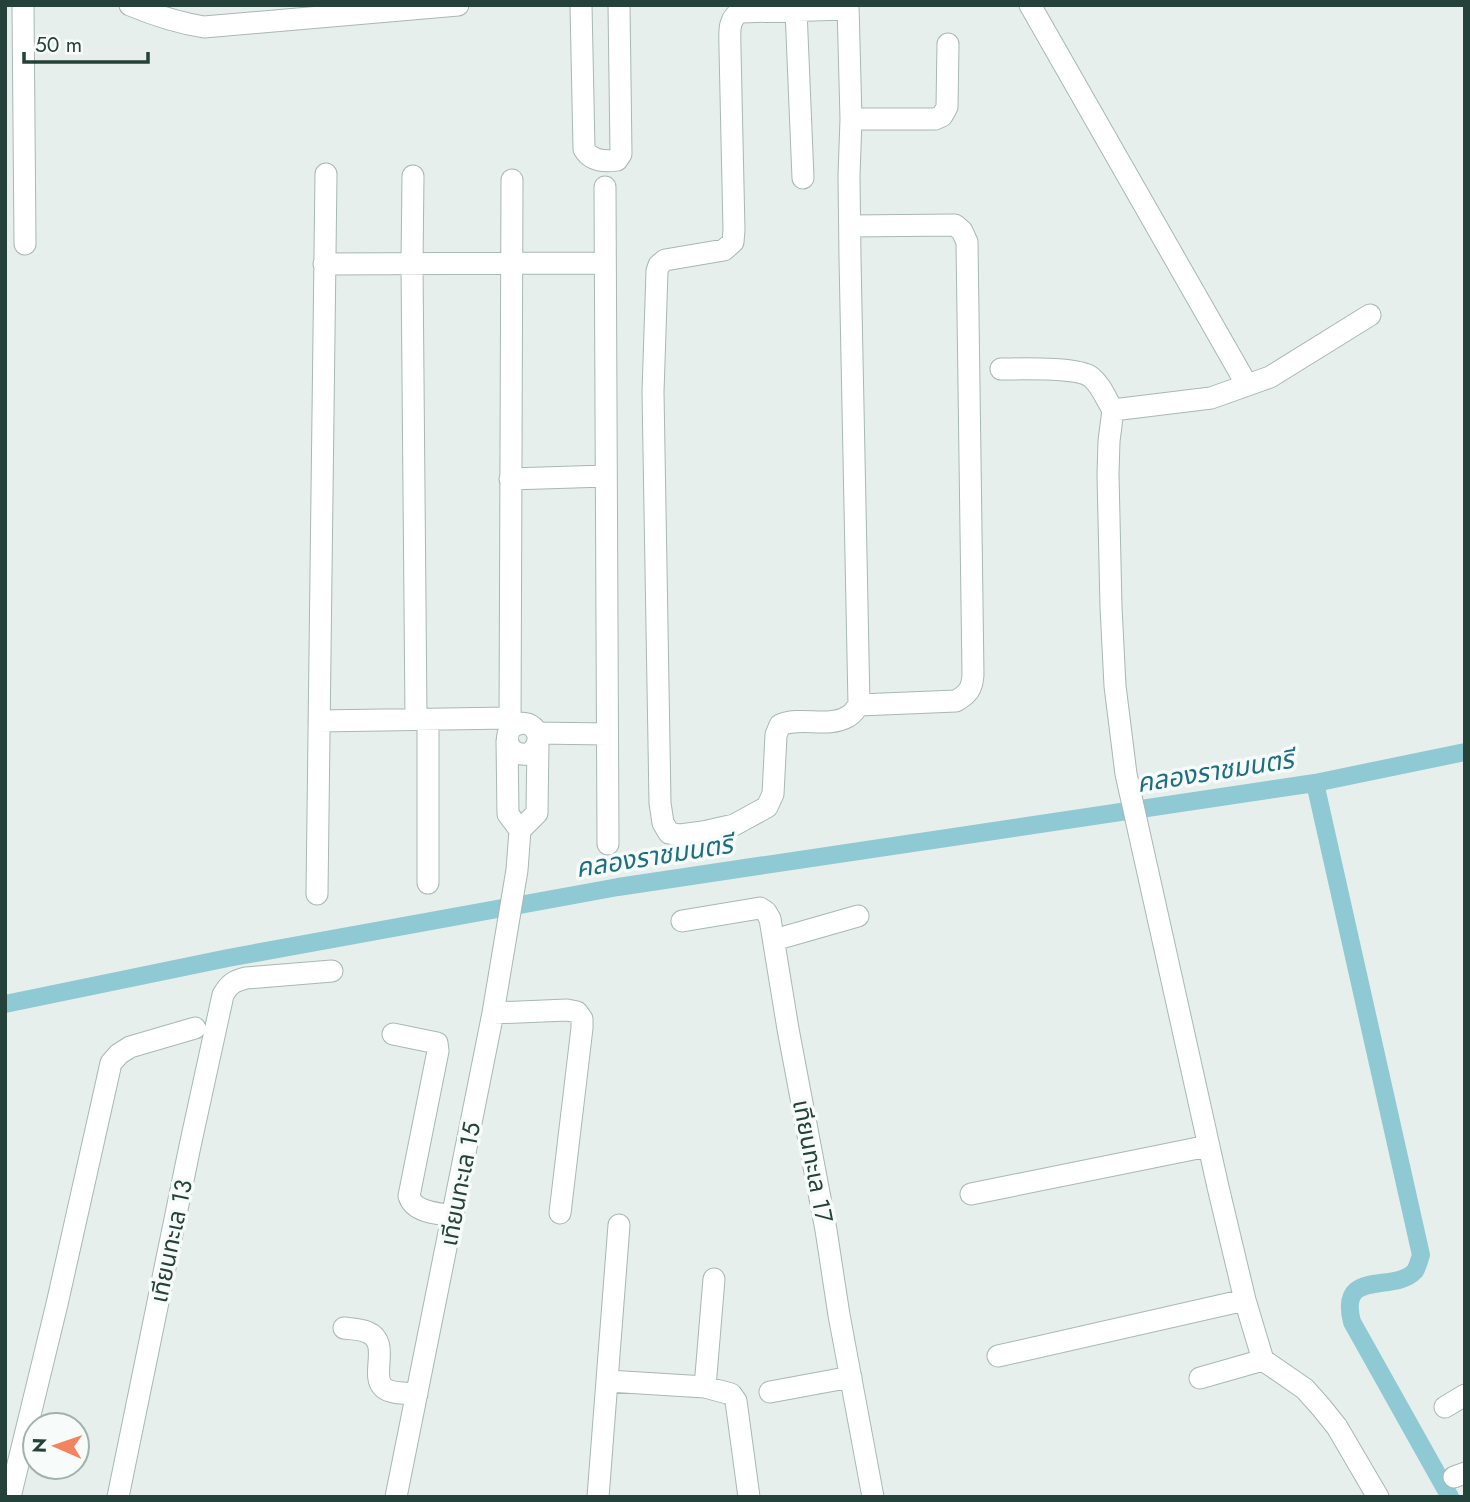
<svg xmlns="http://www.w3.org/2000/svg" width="1470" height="1502" font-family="Jost,'Noto Sans Thai',sans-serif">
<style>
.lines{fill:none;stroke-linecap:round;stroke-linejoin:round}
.canal{stroke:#8ec9d4;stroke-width:18}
.minor-casing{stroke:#a8b8b2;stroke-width:23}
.minor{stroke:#fff;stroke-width:21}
.labels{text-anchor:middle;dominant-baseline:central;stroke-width:7;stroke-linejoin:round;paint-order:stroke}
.street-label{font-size:24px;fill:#24423a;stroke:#f7fbf9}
.water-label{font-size:26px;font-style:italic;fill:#1c6f80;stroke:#f7fbf9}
</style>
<rect width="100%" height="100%" fill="#e6efeb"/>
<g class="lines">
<!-- canal -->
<path class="canal" d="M 5,1004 L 228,958 L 618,887 L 1315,783
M 1450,1497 L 1352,1322 C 1338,1267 1394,1294 1415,1271 C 1418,1266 1419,1261 1421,1255 L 1315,783 L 1465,752"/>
<defs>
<path id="minor" d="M 23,5 L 25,244
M 130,5 C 154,15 179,23 204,27 L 458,5
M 581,5 L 584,149 C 591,161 604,162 617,160 L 621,154 L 619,5
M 848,5 L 851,119 L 849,176 L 850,258 L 859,705 L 956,701 C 968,694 972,689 973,675 L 967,242 L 962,231 L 955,225 L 850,226
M 1030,5 L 1247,385
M 848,9 L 741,12 C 727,18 730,35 730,49 L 734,230 L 733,242 L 724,250 L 665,260 L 659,265 L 657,271 L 653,392 L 660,803 L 663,823 L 669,833 L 680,835 L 703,832 L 734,825 L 767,807 L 773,794 L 776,735 L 780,725 C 800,716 828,728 847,717 C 852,715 855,710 859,705
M 796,10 L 803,178
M 851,119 L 935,119 L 942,116 L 947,107 L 948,44
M 413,176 L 412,264 L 416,718
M 605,187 L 608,844
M 324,264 L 605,263
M 1370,315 L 1270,377 L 1211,398 L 1113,410 L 1109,441 L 1108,474 L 1111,607 L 1115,686 L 1126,774 L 1218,1187 L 1245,1300 L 1263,1360 L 1305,1389 L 1321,1407 L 1337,1427 L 1378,1497
M 1001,369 C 1019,369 1078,367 1091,377 C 1101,385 1106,399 1113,410
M 510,479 L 606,476
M 428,720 L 428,883
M 319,721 L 509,718
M 510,729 C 530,711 551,740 528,754 C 512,756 503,744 510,729 L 512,180
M 537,733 L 607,734
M 520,830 L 537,813 L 538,742
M 317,894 L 326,174
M 682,921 L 760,908 L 766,912 L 770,919 L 788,1029 L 826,1230 L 839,1315 L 873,1497
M 774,940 L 858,916
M 493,1013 L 567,1010 L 577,1012 L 582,1019 L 582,1028 L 560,1213
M 393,1034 L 437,1043 L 438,1051 L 409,1196 C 414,1213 438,1213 453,1216
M 971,1194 L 1208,1146
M 344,1328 C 351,1329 360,1329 367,1332 C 392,1342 369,1376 384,1388 C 391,1394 408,1393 417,1394
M 998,1356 L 1245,1300
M 1200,1378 L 1263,1360
M 608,1381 L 705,1387 L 731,1394 L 736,1401 L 749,1497
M 705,1387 L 714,1279
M 770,1392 L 851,1377
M 1445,1407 L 1465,1395
M 1454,1477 L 1465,1473
M 10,1497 L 57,1304 L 111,1063 L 119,1054 L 130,1047 L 195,1028
M 118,1497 L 190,1146 L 223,995 C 229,984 234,981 246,978 L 332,971
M 396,1497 L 493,1013 L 517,870 L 520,830 L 508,814 L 507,741
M 598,1497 L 619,1225"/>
</defs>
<!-- minor casing -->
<use href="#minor" class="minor-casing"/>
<!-- minor -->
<use href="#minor" class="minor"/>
</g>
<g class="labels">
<!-- street labels -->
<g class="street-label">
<text transform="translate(813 1161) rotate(79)">เทียนทะเล 17</text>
<text transform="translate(460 1184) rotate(-79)">เทียนทะเล 15</text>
<text transform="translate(171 1241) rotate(-78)">เทียนทะเล 13</text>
</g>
<!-- water labels -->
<g class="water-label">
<text transform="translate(1215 771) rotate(-9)">คลองราชมนตรี</text>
<text transform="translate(654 856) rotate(-9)">คลองราชมนตรี</text>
</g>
</g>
<!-- border -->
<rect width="1470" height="1502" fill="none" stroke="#24423a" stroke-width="14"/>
<!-- north arrow -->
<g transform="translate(56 1446) rotate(272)"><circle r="33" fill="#f7fbf9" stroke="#a3b1ad" stroke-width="2"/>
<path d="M0-5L12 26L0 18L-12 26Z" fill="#f4845f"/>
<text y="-10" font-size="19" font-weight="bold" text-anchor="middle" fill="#24423a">N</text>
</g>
<!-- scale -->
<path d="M24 52v10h124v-10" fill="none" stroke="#24423a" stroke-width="3.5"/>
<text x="35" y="52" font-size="21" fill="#24423a" stroke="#f7fbf9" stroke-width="5" paint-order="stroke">50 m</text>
</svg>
